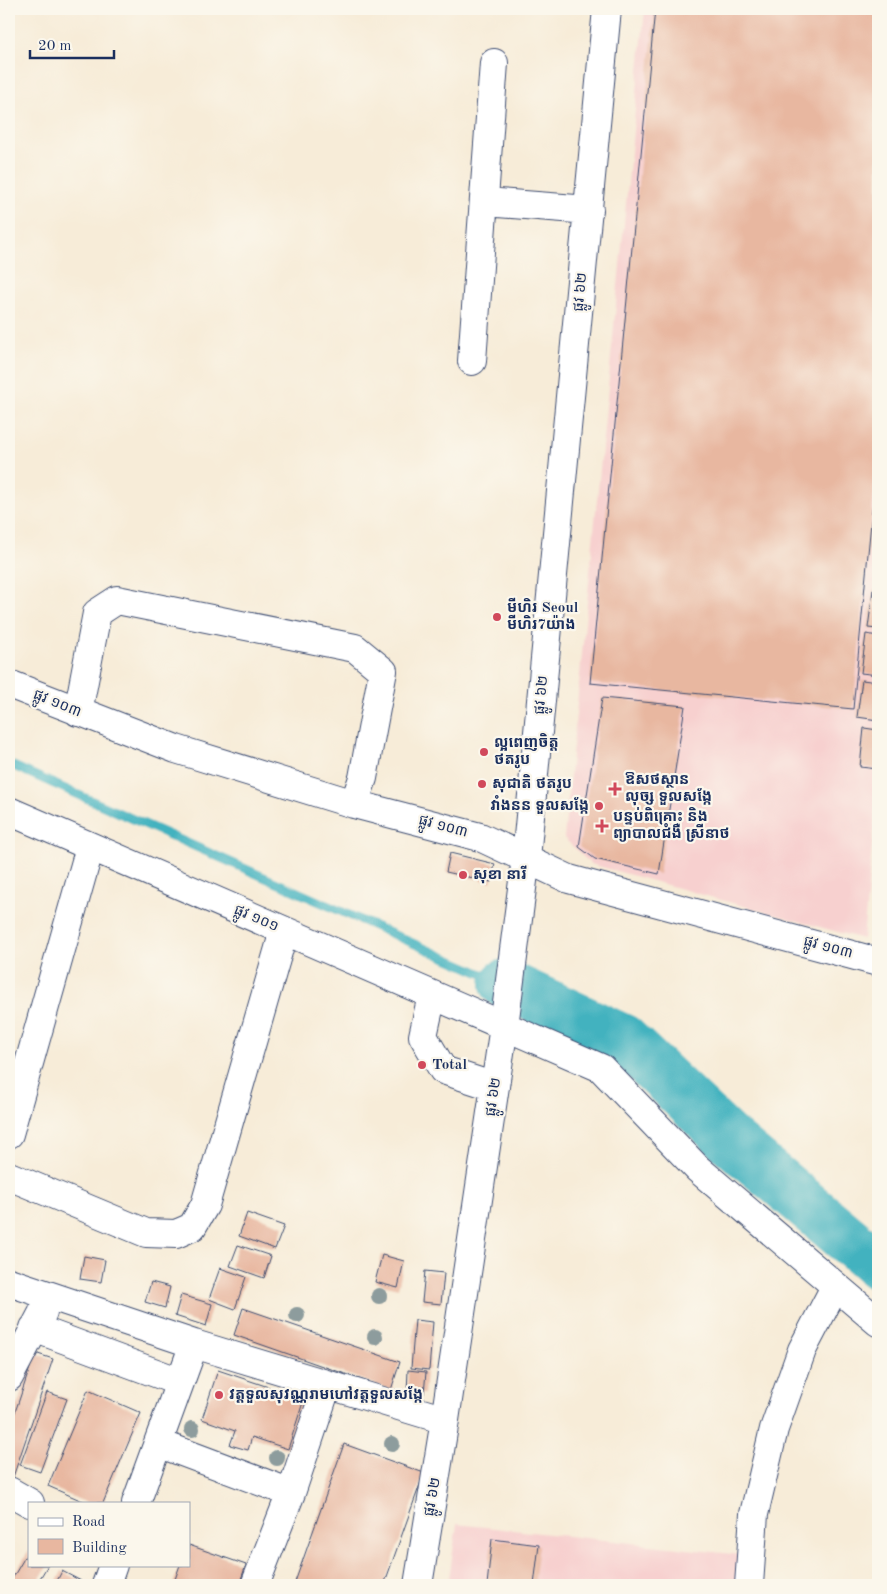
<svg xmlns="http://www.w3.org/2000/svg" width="887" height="1594" font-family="'Old Standard TT','Noto Sans Khmer',serif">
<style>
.built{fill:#f7d0cf}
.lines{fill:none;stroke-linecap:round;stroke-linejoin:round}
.stream{stroke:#43b2bf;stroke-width:9}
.river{stroke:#43b2bf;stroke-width:50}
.building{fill:#e8b7a0}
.minor-casing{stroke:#3c4b70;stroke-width:30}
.minor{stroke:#fff;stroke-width:28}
.tree{fill:#8d9c9d}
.poi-dot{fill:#d1495b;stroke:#fbf7ec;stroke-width:2}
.labels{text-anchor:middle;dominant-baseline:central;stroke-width:4.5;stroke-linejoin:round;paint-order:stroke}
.street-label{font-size:15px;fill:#1b2f5e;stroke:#fbf7ec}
.poi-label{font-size:15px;font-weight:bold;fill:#1b2f5e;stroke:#fbf7ec;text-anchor:start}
</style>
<rect width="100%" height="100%" fill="#fbf7ec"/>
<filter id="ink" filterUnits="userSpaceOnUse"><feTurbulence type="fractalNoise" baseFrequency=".02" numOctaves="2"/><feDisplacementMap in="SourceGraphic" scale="10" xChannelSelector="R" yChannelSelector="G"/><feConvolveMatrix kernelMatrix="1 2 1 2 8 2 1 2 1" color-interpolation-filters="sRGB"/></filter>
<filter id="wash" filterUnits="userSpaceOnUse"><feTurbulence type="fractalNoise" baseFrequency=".0096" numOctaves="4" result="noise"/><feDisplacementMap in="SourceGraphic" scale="20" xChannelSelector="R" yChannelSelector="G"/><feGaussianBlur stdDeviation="1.12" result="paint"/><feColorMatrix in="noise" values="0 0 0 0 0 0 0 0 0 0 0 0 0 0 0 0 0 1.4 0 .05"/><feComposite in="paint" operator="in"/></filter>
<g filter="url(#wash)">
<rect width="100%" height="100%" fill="#f7ecd8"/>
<!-- built -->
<path class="built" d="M 645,9 L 878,9 L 878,784 L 863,939 L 591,864 L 564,838 Z
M 457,1524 L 742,1555 L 740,1585 L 448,1585 Z"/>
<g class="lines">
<!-- stream -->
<path class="stream" d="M 9,764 L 505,984"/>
<!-- river -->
<path class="river" d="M 505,984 L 623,1039 L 727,1138 L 878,1265"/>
</g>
<g id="blocks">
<!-- building -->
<path class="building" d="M 655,9 L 878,9 L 878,450 L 853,709 L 590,683 Z
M 877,563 L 878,563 L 878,584 L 875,583 Z
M 873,590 L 878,590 L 878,629 L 868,628 Z
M 866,634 L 878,636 L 878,675 L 861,673 Z
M 862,680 L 878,682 L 878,720 L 857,717 Z
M 602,698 L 685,706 L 659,874 L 595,859 L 579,847 Z
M 864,728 L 878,730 L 878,769 L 860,767 Z
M 450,853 L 495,864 L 491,882 L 446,872 Z
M 247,1213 L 284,1226 L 275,1249 L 239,1236 Z
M 238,1245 L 271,1256 L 264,1278 L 230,1266 Z
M 382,1255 L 404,1261 L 398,1288 L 375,1282 Z
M 84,1256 L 105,1260 L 101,1282 L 80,1279 Z
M 220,1268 L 246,1277 L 235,1309 L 209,1299 Z
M 425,1271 L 444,1273 L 441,1304 L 422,1302 Z
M 151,1282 L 170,1287 L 165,1308 L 145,1302 Z
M 181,1295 L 212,1304 L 206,1326 L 175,1316 Z
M 243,1308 L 400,1362 L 391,1390 L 234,1335 Z
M 415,1320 L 433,1322 L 429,1370 L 411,1368 Z
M 35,1353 L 53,1359 L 12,1480 L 9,1479 L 9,1430 Z
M 218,1370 L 304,1399 L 288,1449 L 252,1437 L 248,1450 L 230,1445 L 235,1431 L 202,1419 Z
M 408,1370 L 426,1372 L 424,1394 L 407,1393 Z
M 88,1390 L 141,1413 L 103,1503 L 87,1503 L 48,1486 Z
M 47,1392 L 67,1399 L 40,1472 L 20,1465 Z
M 344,1444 L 424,1473 L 384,1585 L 294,1585 Z
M 492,1539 L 539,1545 L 534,1585 L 487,1585 Z
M 189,1545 L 246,1565 L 239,1585 L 173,1585 L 180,1565 L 189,1565 Z
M 29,1550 L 29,1565 L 48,1565 L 36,1585 L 11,1585 L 9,1584 Z
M 62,1571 L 81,1581 L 78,1585 L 55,1585 Z"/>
</g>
</g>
<g filter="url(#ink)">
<use href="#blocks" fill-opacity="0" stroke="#3c4b70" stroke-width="1"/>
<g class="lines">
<defs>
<path id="minor" d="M 485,202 L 589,210
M 472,361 L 494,63
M 9,684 L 176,749 L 354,804 L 480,837 L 569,879 L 878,962
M 78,712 L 97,613 L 117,600 L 355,648 L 383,671 L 363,778 L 354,804
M 9,811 L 601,1068 L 698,1169 L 878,1322
M 432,995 L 423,1036 L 443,1070 L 495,1087
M 9,1134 L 90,847
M 9,1176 L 146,1233 L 176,1234 L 192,1227 L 205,1205 L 284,931
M 9,1282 L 194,1344
M 34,1328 L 180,1382
M 9,1377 L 43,1312
M 158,1443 L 291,1493
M 9,1491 L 30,1503
M 136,1503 L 194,1344 L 445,1420
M 106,1585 L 113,1565
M 255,1585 L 291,1493 L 327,1385
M 418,1585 L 445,1420 L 504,1026 L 526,858 L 607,9
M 749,1585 L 754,1514 L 774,1429 L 802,1350 L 835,1287"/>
</defs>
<!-- minor casing -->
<use href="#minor" class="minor-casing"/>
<!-- minor -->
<use href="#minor" class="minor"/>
</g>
<!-- trees -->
<g class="tree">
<circle cx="379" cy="1296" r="8"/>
<circle cx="297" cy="1315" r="8"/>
<circle cx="375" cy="1337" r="8"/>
<circle cx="192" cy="1429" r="8"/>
<circle cx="392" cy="1444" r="8"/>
<circle cx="277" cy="1458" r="8"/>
</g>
</g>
<!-- markers -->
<g class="poi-dot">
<circle cx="497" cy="617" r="5"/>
<circle cx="484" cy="752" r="5"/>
<circle cx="482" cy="784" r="5"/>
<path d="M612.5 781.5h5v5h5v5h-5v5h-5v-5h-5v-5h5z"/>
<circle cx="599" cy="806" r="5"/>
<path d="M599.5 818.5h5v5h5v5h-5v5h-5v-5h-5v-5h5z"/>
<circle cx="463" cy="875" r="5"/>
<circle cx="422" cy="1065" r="5"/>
<circle cx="219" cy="1395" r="5"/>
</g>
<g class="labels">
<!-- street labels -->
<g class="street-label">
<text transform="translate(581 292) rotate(-85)">ផ្លូវ ៦២</text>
<text transform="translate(542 695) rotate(-85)">ផ្លូវ ៦២</text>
<text transform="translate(57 704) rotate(22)">ផ្លូវ ១០៣</text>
<text transform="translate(443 827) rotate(15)">ផ្លូវ ១០៣</text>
<text transform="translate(256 919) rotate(23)">ផ្លូវ ១០១</text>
<text transform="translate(828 948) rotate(15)">ផ្លូវ ១០៣</text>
<text transform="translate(494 1097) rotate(-82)">ផ្លូវ ៦២</text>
<text transform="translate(433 1497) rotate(-80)">ផ្លូវ ៦២</text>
</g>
<!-- poi labels -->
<g class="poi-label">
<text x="507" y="608">មីហិរ Seoul<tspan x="507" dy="17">មីហិរ7យ៉ាង</tspan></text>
<text x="494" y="743">ល្អពេញចិត្ត<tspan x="494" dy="17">ថតរូប</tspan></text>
<text x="625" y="780">ឱសថស្ថាន<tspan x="625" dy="17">លុច្ស ទួលសង្កែ</tspan></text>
<text x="492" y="784">សុជាតិ ថតរូប</text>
<text x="589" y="806" text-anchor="end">វាំងនន ទួលសង្កែ</text>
<text x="613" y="817">បន្ទប់ពិគ្រោះ និង<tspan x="613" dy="17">ព្យាបាលជំងឺ ស្រីនាថ</tspan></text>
<text x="473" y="875">សុខា នារី</text>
<text x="432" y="1065">Total</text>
<text x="229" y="1395">វត្តទួលសុវណ្ណរាមហៅវត្តទួលសង្កែ</text>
</g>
</g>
<!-- margin -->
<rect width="887" height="1594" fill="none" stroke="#fbf7ec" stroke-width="30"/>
<!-- legend -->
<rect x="28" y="1502" width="162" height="65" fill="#fbf7ec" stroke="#a1a7b3"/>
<rect x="38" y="1518" width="25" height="8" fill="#ffffff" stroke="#a1a7b3"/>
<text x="72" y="1526" font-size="15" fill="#1b2f5e">Road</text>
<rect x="38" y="1539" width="25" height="15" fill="#e8b7a0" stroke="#a1a7b3"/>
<text x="72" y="1552" font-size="15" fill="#1b2f5e">Building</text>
<!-- scale -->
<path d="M30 50v8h84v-8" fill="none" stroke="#1b2f5e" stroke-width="2.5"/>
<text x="38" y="50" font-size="15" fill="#1b2f5e" stroke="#fbf7ec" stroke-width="4" paint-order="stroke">20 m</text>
</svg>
